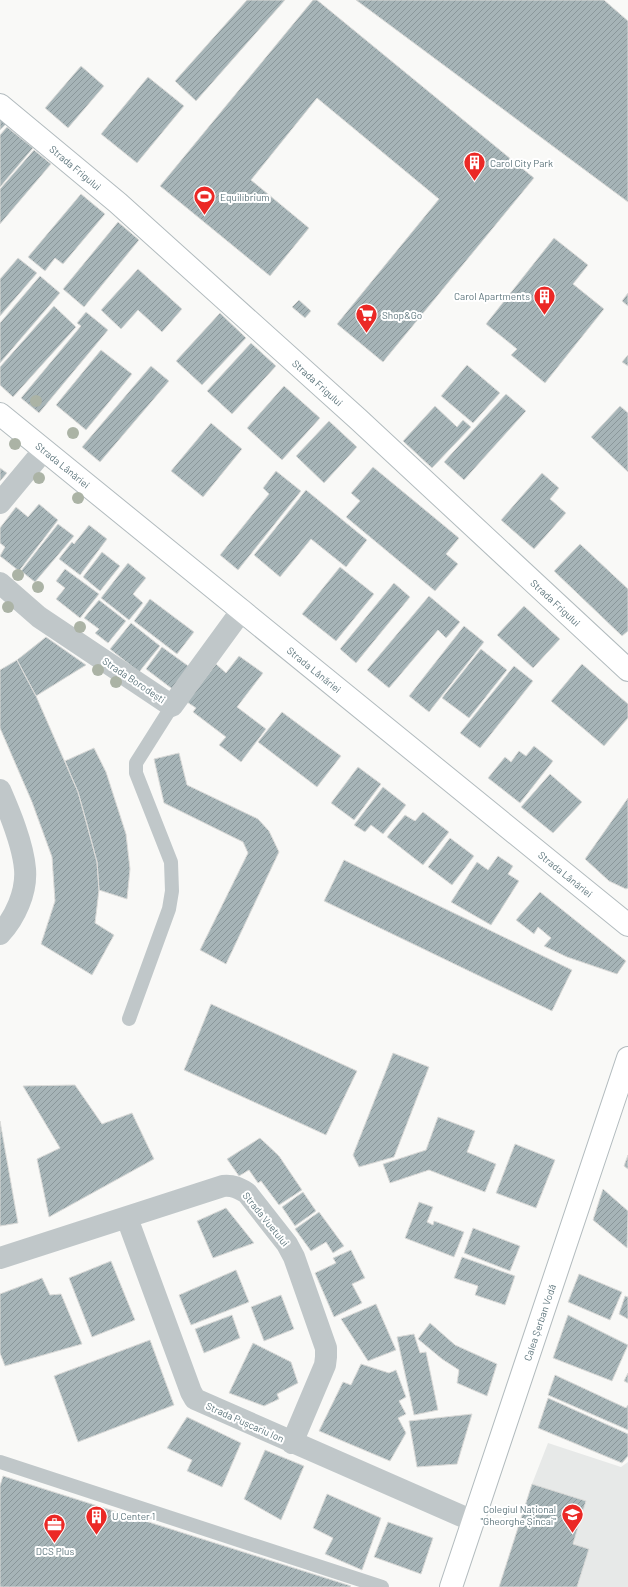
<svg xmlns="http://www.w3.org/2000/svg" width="628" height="1587" font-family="Barlow,sans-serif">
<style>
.built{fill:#e7e9e8}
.building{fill:url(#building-hatch);stroke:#dbdbd9}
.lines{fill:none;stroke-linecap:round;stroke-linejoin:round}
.secondary-casing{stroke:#b2bbbe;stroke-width:24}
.lane{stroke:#c0c7c9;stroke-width:14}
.street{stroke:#c0c7c9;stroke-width:22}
.secondary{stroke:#fff;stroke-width:22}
.tree{fill:#abb3a5}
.labels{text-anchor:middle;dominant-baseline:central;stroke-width:4;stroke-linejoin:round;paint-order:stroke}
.poi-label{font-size:10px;fill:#5e767d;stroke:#fff;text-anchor:start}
.street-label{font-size:10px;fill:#5e767d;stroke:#fff}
</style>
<defs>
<pattern id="building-hatch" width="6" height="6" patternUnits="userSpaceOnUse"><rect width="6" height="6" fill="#a6b4b7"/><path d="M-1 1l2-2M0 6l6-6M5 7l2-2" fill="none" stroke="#8a979a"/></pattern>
</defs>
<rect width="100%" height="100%" fill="#f9f9f7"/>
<!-- built -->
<path class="built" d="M 548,1443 L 621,1467 L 628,1462 L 628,1587 L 499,1587 L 532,1484 Z"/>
<!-- building -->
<path class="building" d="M 247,0 L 285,0 L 196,101 L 175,81 Z
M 313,0 L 317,0 L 534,178 L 383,362 L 337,324 L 439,199 L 317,98 L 251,180 L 309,228 L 270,276 L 160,186 Z
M 356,0 L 604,0 L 628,21 L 628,202 Z
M 81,66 L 104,86 L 68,128 L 45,108 Z
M 148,77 L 184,106 L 137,163 L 101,134 Z
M 0,119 L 6,124 L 0,130 Z
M 7,127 L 33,148 L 0,187 L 0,135 Z
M 34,150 L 51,164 L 0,224 L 0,189 Z
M 81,194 L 105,214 L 63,264 L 55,258 L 45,271 L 28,257 Z
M 118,222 L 139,240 L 84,307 L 63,289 Z
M 554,238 L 588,265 L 573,284 L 604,309 L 545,383 L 511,355 L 517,349 L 486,324 Z
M 18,258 L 37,273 L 0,316 L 0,279 Z
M 138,269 L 182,309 L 162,332 L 138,310 L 121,329 L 101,310 Z
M 40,276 L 60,293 L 0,363 L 0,323 Z
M 628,293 L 628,306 L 622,301 Z
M 299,300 L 311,311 L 305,318 L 292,307 Z
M 54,306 L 76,327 L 13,397 L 0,385 L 0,367 Z
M 86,312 L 108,330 L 39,413 L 21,398 L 81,326 L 77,323 Z
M 220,313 L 246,338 L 202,385 L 176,361 Z
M 251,343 L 276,366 L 232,414 L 207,391 Z
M 101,350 L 132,374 L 86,430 L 56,405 Z
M 628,355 L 628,366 L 622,362 Z
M 467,365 L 500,393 L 473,423 L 441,396 Z
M 151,366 L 169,381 L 100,462 L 82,447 Z
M 284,386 L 320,418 L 282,460 L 247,428 Z
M 506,394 L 526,411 L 464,480 L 444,462 Z
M 435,406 L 457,427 L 463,420 L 471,427 L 432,468 L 403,441 Z
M 620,406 L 628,413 L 628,472 L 591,437 Z
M 329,421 L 357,447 L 324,483 L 296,456 Z
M 211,423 L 242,449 L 203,497 L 171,471 Z
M 373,467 L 459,538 L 446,554 L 458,564 L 435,591 L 346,517 L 360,501 L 351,493 Z
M 0,468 L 7,473 L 0,481 Z
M 276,471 L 301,491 L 238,570 L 220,555 L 269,494 L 263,488 Z
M 542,473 L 559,488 L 550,499 L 566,513 L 534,549 L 501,520 Z
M 306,490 L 367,540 L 346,567 L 311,539 L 280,577 L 254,555 Z
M 39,504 L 58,520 L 19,571 L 0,556 L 5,547 L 0,543 L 0,528 L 16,507 L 28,517 Z
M 58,524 L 74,536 L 35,582 L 21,571 Z
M 89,525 L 107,539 L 80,575 L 59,559 L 72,542 L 74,544 Z
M 580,544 L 628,589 L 628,631 L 622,636 L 554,571 Z
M 102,552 L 120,566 L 100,591 L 83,577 Z
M 128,563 L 146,578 L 133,594 L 143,603 L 129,620 L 101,598 Z
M 340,567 L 374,594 L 336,641 L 302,614 Z
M 65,569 L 99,594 L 80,618 L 56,599 L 65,588 L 56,581 Z
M 394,583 L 410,597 L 356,663 L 340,649 Z
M 429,596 L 460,622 L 446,638 L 438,630 L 389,688 L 367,670 Z
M 150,599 L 194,632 L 177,654 L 134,621 Z
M 99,600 L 126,621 L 108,643 L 95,633 L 99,629 L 84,618 Z
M 524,606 L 560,639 L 533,668 L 497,635 Z
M 131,623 L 160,646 L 139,672 L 110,649 Z
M 464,626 L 484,642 L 429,712 L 409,696 Z
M 46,637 L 86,665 L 36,696 L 17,660 Z
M 162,647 L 191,668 L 175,691 L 146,669 Z
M 481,649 L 507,670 L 469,718 L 442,698 Z
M 239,656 L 263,673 L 237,707 L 266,729 L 241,762 L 219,745 L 226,737 L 193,712 L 196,708 L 187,702 L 216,664 L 226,673 Z
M 17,660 L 36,696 L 78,792 L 97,862 L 99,890 L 95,923 L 114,935 L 92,975 L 41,944 L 55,901 L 52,857 L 32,802 L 0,728 L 0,670 Z
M 582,664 L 628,704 L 628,718 L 604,746 L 551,701 Z
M 514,666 L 533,681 L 480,748 L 460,733 Z
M 282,712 L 341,756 L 317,787 L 258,742 Z
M 534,746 L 553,761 L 520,803 L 488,778 L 505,757 L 511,762 L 519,751 L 526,756 Z
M 94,748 L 106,772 L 126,834 L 130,869 L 127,899 L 99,890 L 97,862 L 87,824 L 78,792 L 65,761 Z
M 179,753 L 187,785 L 258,819 L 269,831 L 279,852 L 226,964 L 200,950 L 248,853 L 243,842 L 164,803 L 154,759 Z
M 358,767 L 381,784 L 354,820 L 331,803 Z
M 550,774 L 582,802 L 553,833 L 521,807 Z
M 383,787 L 406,805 L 383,834 L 371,825 L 365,832 L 354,825 Z
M 628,798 L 628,888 L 626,889 L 609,881 L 585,859 Z
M 423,812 L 449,832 L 423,865 L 387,837 L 405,815 L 415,821 Z
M 450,838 L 474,856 L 452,885 L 428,867 Z
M 498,856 L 513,866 L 508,874 L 519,881 L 491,925 L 451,902 L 477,862 L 488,870 Z
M 344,860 L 572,970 L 552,1011 L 324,901 Z
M 540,892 L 626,961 L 617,974 L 567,957 L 544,946 L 551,938 L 538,927 L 534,934 L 516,920 Z
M 211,1004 L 357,1071 L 326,1135 L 184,1070 Z
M 393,1053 L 429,1067 L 394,1157 L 359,1167 L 353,1155 Z
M 75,1085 L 102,1124 L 132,1113 L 154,1159 L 49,1217 L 37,1159 L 60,1148 L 23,1086 Z
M 438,1117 L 475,1131 L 467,1152 L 496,1164 L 485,1192 L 429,1170 L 390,1183 L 383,1164 L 426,1150 Z
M 0,1121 L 18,1223 L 0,1226 Z
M 260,1138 L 279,1156 L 302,1190 L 279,1205 L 261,1181 L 258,1183 L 249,1170 L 239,1176 L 227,1159 Z
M 515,1144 L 555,1160 L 536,1208 L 496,1193 Z
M 628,1155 L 628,1169 L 624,1166 Z
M 603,1189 L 628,1211 L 627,1248 L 593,1220 Z
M 303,1192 L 316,1211 L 295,1226 L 282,1207 Z
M 419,1202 L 433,1207 L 427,1222 L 433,1225 L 434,1221 L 464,1232 L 454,1257 L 405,1238 Z
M 226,1208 L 254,1243 L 213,1258 L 197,1221 Z
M 319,1212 L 344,1246 L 333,1253 L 326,1242 L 311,1251 L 295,1229 Z
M 473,1228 L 520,1246 L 510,1271 L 464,1253 Z
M 351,1250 L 365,1278 L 352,1284 L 362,1303 L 334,1317 L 315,1273 L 336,1263 L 333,1258 Z
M 462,1257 L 515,1276 L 505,1305 L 475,1295 L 478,1286 L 454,1278 Z
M 111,1261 L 135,1320 L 92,1337 L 69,1278 Z
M 236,1270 L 249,1302 L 191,1325 L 179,1295 Z
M 579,1274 L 622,1292 L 610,1320 L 568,1302 Z
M 42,1278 L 50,1295 L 61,1294 L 82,1344 L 5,1366 L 0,1353 L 0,1294 Z
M 281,1295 L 294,1329 L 264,1341 L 251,1307 Z
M 625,1296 L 628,1297 L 628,1319 L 619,1314 Z
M 376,1304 L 396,1350 L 368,1361 L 341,1319 Z
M 232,1315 L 240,1338 L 204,1353 L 195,1329 Z
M 568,1315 L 628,1345 L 612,1381 L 553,1358 Z
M 430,1323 L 455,1345 L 497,1364 L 487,1396 L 457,1383 L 459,1370 L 442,1359 L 418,1339 Z
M 414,1334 L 420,1353 L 426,1352 L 438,1410 L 414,1415 L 397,1337 Z
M 150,1340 L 174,1405 L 78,1442 L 54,1376 Z
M 253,1343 L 291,1362 L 298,1383 L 277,1394 L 279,1399 L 264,1406 L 229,1393 Z
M 361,1364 L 389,1373 L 396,1370 L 406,1397 L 399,1401 L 406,1414 L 398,1418 L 406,1433 L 390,1461 L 319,1431 L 343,1382 L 351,1385 Z
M 628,1373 L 628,1383 L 624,1381 Z
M 555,1375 L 626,1408 L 628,1405 L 628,1430 L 548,1395 Z
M 548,1398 L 628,1434 L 628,1456 L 622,1463 L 538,1428 Z
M 472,1414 L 457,1464 L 417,1467 L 409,1421 Z
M 187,1417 L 241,1443 L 222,1487 L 187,1471 L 192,1460 L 167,1448 Z
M 265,1450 L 304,1466 L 281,1520 L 244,1499 Z
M 3,1476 L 351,1586 L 350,1587 L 0,1587 L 0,1486 Z
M 532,1484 L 586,1501 L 573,1544 L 589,1549 L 577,1587 L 499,1587 Z
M 327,1494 L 381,1518 L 362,1570 L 325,1554 L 333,1538 L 313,1528 Z
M 388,1522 L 433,1538 L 421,1574 L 374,1557 Z"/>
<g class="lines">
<defs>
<g id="secondary">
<path id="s1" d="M 0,105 L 118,203 L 358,419 L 628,670"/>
<path id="s2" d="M 0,414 L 628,925"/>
<path id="s3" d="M 451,1587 L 628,1058"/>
</g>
</defs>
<!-- secondary casing -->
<use href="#secondary" class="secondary-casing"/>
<!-- lane -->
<path class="lane" d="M 129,1019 L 169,909 L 172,891 L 171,862 L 136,773 L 136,763 L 172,706
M 0,1462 L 382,1587"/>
<!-- street -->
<path class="street" d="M 0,503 L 44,450
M 0,583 L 39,617 L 172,706 L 242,610
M 0,790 C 10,813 23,844 25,869 C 27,892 15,918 0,934
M 127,1218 L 191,1392 L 195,1399 L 473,1521
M 0,1258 L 223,1186 C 233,1185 239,1188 247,1193 L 287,1244 L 294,1257 L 326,1348 L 326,1357 L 325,1365 L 292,1443"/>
<!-- secondary -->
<use href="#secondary" class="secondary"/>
</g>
<!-- trees -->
<g class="tree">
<circle cx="36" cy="401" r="6"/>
<circle cx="73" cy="433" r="6"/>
<circle cx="15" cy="444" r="6"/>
<circle cx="39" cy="478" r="6"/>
<circle cx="78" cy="498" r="6"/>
<circle cx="18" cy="575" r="6"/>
<circle cx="38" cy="587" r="6"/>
<circle cx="8" cy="607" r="6"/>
<circle cx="80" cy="627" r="6"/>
<circle cx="98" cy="670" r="6"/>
<circle cx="116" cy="682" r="6"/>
</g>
<!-- icons -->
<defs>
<symbol id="building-pin" viewBox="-11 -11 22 30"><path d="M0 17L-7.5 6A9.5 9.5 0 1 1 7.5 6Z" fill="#eb2825" stroke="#fff"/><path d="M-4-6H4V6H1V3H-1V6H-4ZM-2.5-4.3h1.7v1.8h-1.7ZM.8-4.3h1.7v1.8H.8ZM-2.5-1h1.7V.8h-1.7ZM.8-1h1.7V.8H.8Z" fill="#fff"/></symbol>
<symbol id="stadium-pin" viewBox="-11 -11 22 30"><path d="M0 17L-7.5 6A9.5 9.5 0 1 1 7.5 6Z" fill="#eb2825" stroke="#fff"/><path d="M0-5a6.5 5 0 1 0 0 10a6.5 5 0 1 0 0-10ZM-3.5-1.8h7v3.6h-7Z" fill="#fff"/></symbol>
<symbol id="supermarket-pin" viewBox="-11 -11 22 30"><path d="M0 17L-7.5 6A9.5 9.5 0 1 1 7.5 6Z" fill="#eb2825" stroke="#fff"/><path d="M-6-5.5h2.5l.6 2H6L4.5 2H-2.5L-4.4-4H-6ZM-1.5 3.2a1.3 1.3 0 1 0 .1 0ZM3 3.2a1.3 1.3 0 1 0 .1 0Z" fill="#fff"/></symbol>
<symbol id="school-pin" viewBox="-11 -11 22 30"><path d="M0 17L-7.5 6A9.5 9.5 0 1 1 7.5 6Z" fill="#eb2825" stroke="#fff"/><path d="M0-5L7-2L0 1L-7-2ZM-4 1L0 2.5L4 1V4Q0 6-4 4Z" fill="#fff"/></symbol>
<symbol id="office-pin" viewBox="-11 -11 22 30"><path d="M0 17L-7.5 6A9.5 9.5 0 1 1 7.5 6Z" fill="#eb2825" stroke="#fff"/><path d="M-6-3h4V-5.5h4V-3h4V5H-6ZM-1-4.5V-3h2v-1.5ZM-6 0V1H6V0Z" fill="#fff"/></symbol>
</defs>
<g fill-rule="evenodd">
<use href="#building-pin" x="462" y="150" width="25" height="34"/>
<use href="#stadium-pin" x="192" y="184" width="25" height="34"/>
<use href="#building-pin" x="532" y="284" width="25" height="34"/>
<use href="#supermarket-pin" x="354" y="302" width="25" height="34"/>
<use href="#school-pin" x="560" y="1502" width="25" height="34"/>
<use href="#building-pin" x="84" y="1504" width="25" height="34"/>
<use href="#office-pin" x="42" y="1512" width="25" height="34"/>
</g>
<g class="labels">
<!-- poi labels -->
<g class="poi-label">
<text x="490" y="163">Carol City Park</text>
<text x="220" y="197">Equilibrium</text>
<text x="530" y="296" text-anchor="end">Carol Apartments</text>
<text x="382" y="315">Shop&amp;Go</text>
<text x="556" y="1509" text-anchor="end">Colegiul Național<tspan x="556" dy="12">"Gheorghe Șincai"</tspan></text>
<text x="112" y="1516">U Center 1</text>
<text x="55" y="1551" text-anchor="middle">DCS Plus</text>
</g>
<!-- street labels -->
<g class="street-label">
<text stroke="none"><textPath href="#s1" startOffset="98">Strada Frigului</textPath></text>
<text stroke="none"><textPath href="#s1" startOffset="422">Strada Frigului</textPath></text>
<text stroke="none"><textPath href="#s2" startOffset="81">Strada Lânăriei</textPath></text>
<text stroke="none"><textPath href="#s1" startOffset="746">Strada Frigului</textPath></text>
<text stroke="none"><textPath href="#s2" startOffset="405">Strada Lânăriei</textPath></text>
<text transform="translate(134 680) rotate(34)">Strada Borodești</text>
<text stroke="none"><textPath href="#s2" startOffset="729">Strada Lânăriei</textPath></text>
<text transform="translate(266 1219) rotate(51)">Strada Vuetului</text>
<text stroke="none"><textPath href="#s3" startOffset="279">Calea Șerban Vodă</textPath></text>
<text transform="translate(245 1422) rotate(24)">Strada Pușcariu Ion</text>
</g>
</g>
</svg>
